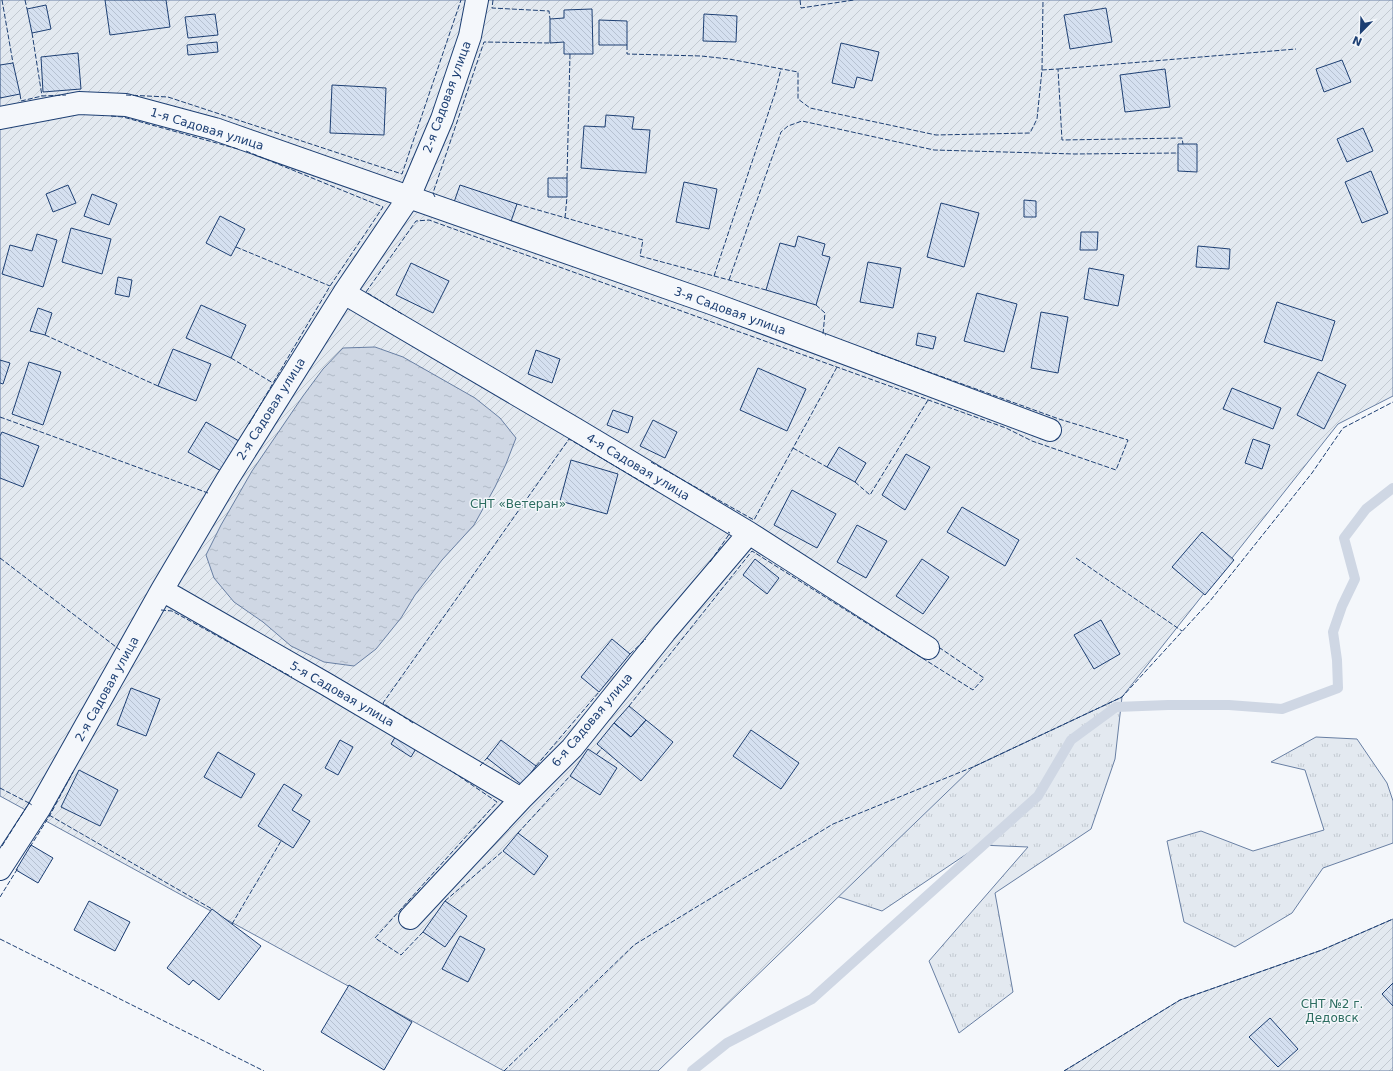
<svg xmlns="http://www.w3.org/2000/svg" width="1393" height="1071" font-family="'DejaVu Sans',sans-serif">
<style>
.grass{fill:url(#grass-tufts);stroke:#687fa3}
.garden{fill:url(#garden-furrows);stroke:#687fa3}
.water{fill:url(#water-ripples);stroke:#687fa3}
.lines{fill:none;stroke-linecap:round;stroke-linejoin:round}
.stream{stroke:#cfd7e4;stroke-width:10}
.building{fill:url(#building-back-hatch);stroke:#1d3f73}
.minor-casing{stroke:#1d3f73;stroke-width:24}
.minor{stroke:#f4f7fb;stroke-width:22}
.fence{stroke:#1d3f73;stroke-width:1;stroke-dasharray:5 2;stroke-linecap:butt}
.labels{text-anchor:middle;dominant-baseline:central;stroke-width:3;stroke-linejoin:round;paint-order:stroke}
.street-label{font-size:12px;fill:#1d3f73;stroke:#f4f7fb}
.park-label{font-size:12px;fill:#2c6c60;stroke:#f4f7fb}
</style>
<defs>
<pattern id="grass-tufts" width="24" height="20" patternUnits="userSpaceOnUse"><rect width="24" height="20" fill="#e3e9f0"/><path d="M3 7l-1-3M5 7V3M7 7l1-3M15 17l-1-3M17 17v-4M19 17l1-3" fill="none" stroke="#c2c9d1"/></pattern>
<pattern id="garden-furrows" width="10" height="10" patternUnits="userSpaceOnUse"><rect width="10" height="10" fill="#e3e9f0"/><path d="M-1 1l2-2M0 10L10 0M9 11l2-2" fill="none" stroke="#c2c9d1"/></pattern>
<pattern id="water-ripples" width="26" height="14" patternUnits="userSpaceOnUse"><rect width="26" height="14" fill="#cfd7e4"/><path d="M2 4q2-2 4 0t4 0M15 11q2-2 4 0t4 0" fill="none" stroke="#b1bac7"/></pattern>
<pattern id="building-back-hatch" width="6" height="6" patternUnits="userSpaceOnUse"><rect width="6" height="6" fill="#d5e0f0"/><path d="M-1 5l2 2M0 0l6 6M5-1l2 2" fill="none" stroke="#b6c1d1"/></pattern>
</defs>
<rect width="100%" height="100%" fill="#f4f7fb"/>
<!-- grass -->
<path class="grass" d="M 1122,697 L 1115,759 L 1091,829 L 995,893 L 1013,992 L 959,1033 L 929,961 L 1028,847 L 980,845 L 882,911 L 821,891 L 973,767 Z
M 1316,737 L 1357,739 L 1387,783 L 1393,801 L 1393,843 L 1323,868 L 1292,913 L 1235,947 L 1184,922 L 1167,841 L 1201,831 L 1253,851 L 1324,830 L 1305,770 L 1271,762 Z"/>
<!-- garden -->
<path class="garden" d="M 0,0 L 1393,0 L 1393,396 L 1338,424 L 1122,697 L 973,767 L 658,1071 L 504,1071 L 0,796 Z
M 1393,919 L 1393,1071 L 1064,1071 L 1180,1000 L 1322,950 Z"/>
<!-- water -->
<path class="water" d="M 375,347 L 403,357 L 475,398 L 500,418 L 516,438 L 506,464 L 495,487 L 474,525 L 442,560 L 415,595 L 401,618 L 376,649 L 354,666 L 324,662 L 291,646 L 263,622 L 234,602 L 214,578 L 206,555 L 221,525 L 252,471 L 303,396 L 323,369 L 343,348 Z"/>
<g class="lines">
<!-- stream -->
<path class="stream" d="M 692,1071 L 727,1043 L 812,999 L 1038,796 L 1071,740 L 1116,707 L 1168,705 L 1229,705 L 1282,709 L 1338,688 L 1337,660 L 1333,632 L 1342,606 L 1355,579 L 1344,538 L 1366,509 L 1393,488"/>
</g>
<!-- building -->
<path class="building" d="M 105,0 L 166,0 L 170,27 L 110,35 Z
M 46,5 L 51,29 L 32,33 L 27,9 Z
M 1106,8 L 1112,42 L 1070,49 L 1064,15 Z
M 592,9 L 593,54 L 564,54 L 564,42 L 550,43 L 550,19 L 564,18 L 564,10 Z
M 215,14 L 218,35 L 188,38 L 185,17 Z
M 704,14 L 737,16 L 736,42 L 703,41 Z
M 599,20 L 627,21 L 627,45 L 599,45 Z
M 217,42 L 218,52 L 188,55 L 187,45 Z
M 841,43 L 879,52 L 872,81 L 857,77 L 854,88 L 832,83 Z
M 78,53 L 81,89 L 43,92 L 41,57 Z
M 1342,60 L 1351,82 L 1324,92 L 1316,69 Z
M 13,63 L 20,94 L 0,98 L 0,65 Z
M 1165,69 L 1170,107 L 1125,112 L 1120,75 Z
M 332,85 L 386,88 L 384,135 L 330,133 Z
M 606,115 L 634,117 L 632,129 L 650,130 L 646,173 L 581,168 L 584,126 L 605,127 Z
M 1363,128 L 1373,151 L 1347,162 L 1337,139 Z
M 1178,144 L 1197,144 L 1197,172 L 1178,171 Z
M 1371,171 L 1388,213 L 1362,223 L 1345,182 Z
M 548,178 L 567,178 L 567,197 L 548,197 Z
M 684,182 L 717,189 L 709,229 L 676,222 Z
M 68,185 L 76,203 L 53,212 L 46,194 Z
M 460,185 L 517,204 L 509,227 L 452,208 Z
M 92,194 L 117,204 L 109,225 L 84,216 Z
M 1024,200 L 1036,201 L 1036,217 L 1024,217 Z
M 941,203 L 979,213 L 964,267 L 927,257 Z
M 220,216 L 245,229 L 231,256 L 206,243 Z
M 71,228 L 111,239 L 102,274 L 62,262 Z
M 1081,232 L 1098,232 L 1097,250 L 1080,250 Z
M 37,234 L 57,240 L 43,287 L 2,274 L 10,245 L 32,251 Z
M 798,236 L 825,244 L 822,255 L 830,257 L 816,305 L 766,290 L 780,243 L 795,247 Z
M 1198,246 L 1230,249 L 1229,269 L 1196,267 Z
M 868,262 L 901,268 L 893,308 L 860,302 Z
M 411,263 L 449,281 L 433,313 L 396,295 Z
M 1089,268 L 1124,275 L 1118,306 L 1084,299 Z
M 118,277 L 132,280 L 129,297 L 115,294 Z
M 977,293 L 1017,304 L 1004,352 L 964,341 Z
M 1277,302 L 1335,321 L 1322,361 L 1264,342 Z
M 201,305 L 246,325 L 231,358 L 186,338 Z
M 38,308 L 52,313 L 45,335 L 30,331 Z
M 1041,312 L 1068,317 L 1058,373 L 1031,368 Z
M 918,333 L 936,337 L 933,349 L 916,345 Z
M 173,349 L 211,364 L 196,401 L 158,386 Z
M 536,350 L 560,359 L 552,383 L 528,374 Z
M 0,360 L 10,363 L 3,384 L 0,383 Z
M 29,362 L 61,372 L 43,425 L 12,414 Z
M 758,368 L 806,389 L 787,431 L 740,410 Z
M 1318,372 L 1346,385 L 1324,429 L 1297,415 Z
M 1232,388 L 1281,408 L 1273,429 L 1223,409 Z
M 613,410 L 633,417 L 628,433 L 607,425 Z
M 653,420 L 677,432 L 665,458 L 640,446 Z
M 206,422 L 239,441 L 221,471 L 188,452 Z
M 2,432 L 39,446 L 23,487 L 0,478 L 0,436 Z
M 1253,439 L 1270,445 L 1262,469 L 1245,463 Z
M 839,447 L 866,463 L 855,482 L 827,467 Z
M 906,454 L 930,467 L 905,510 L 882,495 Z
M 571,460 L 618,474 L 607,514 L 560,501 Z
M 792,490 L 836,514 L 817,548 L 774,525 Z
M 962,507 L 1019,540 L 1005,566 L 947,532 Z
M 857,525 L 887,541 L 866,578 L 837,562 Z
M 1202,532 L 1234,560 L 1205,595 L 1172,567 Z
M 755,559 L 779,578 L 767,594 L 743,575 Z
M 922,559 L 949,577 L 923,614 L 896,596 Z
M 1101,620 L 1120,654 L 1094,669 L 1074,635 Z
M 612,639 L 630,654 L 599,692 L 581,677 Z
M 131,688 L 160,699 L 146,736 L 117,725 Z
M 629,706 L 646,720 L 631,737 L 614,723 Z
M 646,720 L 673,742 L 641,781 L 597,744 L 614,723 L 631,737 Z
M 751,730 L 799,763 L 781,789 L 733,756 Z
M 397,734 L 417,747 L 411,757 L 391,744 Z
M 340,740 L 353,747 L 338,775 L 325,768 Z
M 501,740 L 536,766 L 522,785 L 487,758 Z
M 588,749 L 617,768 L 600,795 L 570,776 Z
M 218,752 L 255,774 L 241,798 L 204,777 Z
M 79,770 L 118,790 L 100,826 L 61,807 Z
M 284,784 L 302,795 L 292,810 L 310,821 L 293,848 L 258,826 Z
M 518,833 L 548,856 L 534,875 L 503,851 Z
M 31,845 L 53,858 L 38,883 L 16,870 Z
M 89,901 L 130,922 L 115,951 L 74,930 Z
M 445,901 L 467,916 L 445,947 L 423,932 Z
M 212,909 L 261,946 L 219,1000 L 193,980 L 189,985 L 167,968 Z
M 460,936 L 485,949 L 468,982 L 442,969 Z
M 1393,983 L 1393,1006 L 1382,994 Z
M 349,985 L 412,1022 L 384,1070 L 321,1032 Z
M 1270,1018 L 1298,1049 L 1278,1067 L 1249,1037 Z"/>
<g class="lines">
<defs>
<path id="minor" d="M 0,118 L 79,103 L 126,105 L 215,129 L 711,303 L 1050,430
M 344,293 L 577,430 L 749,533 L 928,648
M 162,590 L 326,684 L 521,799
M 0,869 L 39,809 L 162,590 L 227,480 L 344,293 L 409,197 L 442,119 L 470,36 L 477,0
M 410,918 L 521,799 L 572,748 L 665,632 L 749,533"/>
</defs>
<!-- minor casing -->
<use href="#minor" class="minor-casing"/>
<!-- minor -->
<use href="#minor" class="minor"/>
<!-- fence -->
<path class="fence" d="M 2,0 L 13,63
M 25,0 L 27,9
M 493,0 L 492,8 L 549,11 L 550,19
M 800,0 L 801,8 L 854,0
M 32,33 L 42,96
M 627,45 L 627,54 L 701,56 L 729,59 L 798,72 L 798,99 L 810,108 L 936,135 L 1030,133 L 1037,119 L 1042,70 L 1058,69 L 1062,140 L 1182,138 L 1183,144
M 1058,69 L 1296,49
M 1042,70 L 1043,0
M 20,94 L 21,101 L 42,96 L 66,95
M 126,95 L 168,97 L 402,174 L 461,0
M 111,116 L 123,117 L 238,149
M 246,151 L 383,207 L 330,286 L 249,424
M 567,178 L 570,54
M 435,197 L 433,193 L 484,42 L 550,43
M 517,204 L 643,240 L 640,256 L 766,290
M 565,218 L 567,197
M 236,247 L 330,286
M 714,276 L 775,93 L 781,69
M 729,280 L 781,132 L 788,126 L 802,121 L 934,150 L 1075,154 L 1178,153
M 816,305 L 825,313 L 823,334 L 826,335
M 402,314 L 366,292 L 416,221 L 429,220 L 1006,428 L 1032,441 L 1116,470 L 1128,440 L 1059,419 L 871,351
M 45,335 L 158,386
M 231,358 L 273,383
M 0,417 L 208,493
M 793,448 L 827,467
M 651,462 L 754,520 L 837,367
M 855,482 L 870,495 L 928,400
M 0,558 L 120,650
M 1076,558 L 1182,631
M 710,562 L 730,533 L 728,532
M 161,610 L 172,611 L 292,677
M 630,654 L 646,639
M 629,706 L 752,551 L 973,690 L 984,678 L 937,646
M 413,723 L 383,703 L 569,439 L 654,489
M 597,754 L 602,748
M 480,766 L 487,758
M 536,766 L 599,692
M 0,788 L 29,803
M 49,815 L 212,909
M 518,833 L 570,776
M 2,846 L 29,803 L 32,805
M 30,847 L 50,815 L 73,772
M 0,897 L 18,868
M 445,901 L 503,851
M 232,924 L 281,841
M 423,932 L 401,955 L 375,938 L 497,802 L 450,770
M 0,939 L 264,1071
M 504,1071 L 634,945 L 833,824 L 973,767 L 1122,697 L 1210,601 L 1312,473 L 1343,428 L 1393,402
M 1064,1071 L 1180,1000 L 1322,950 L 1393,919"/>
</g>
<g class="labels">
<!-- street labels -->
<g class="street-label">
<text transform="translate(447 97) rotate(-70)">2-я Садовая улица</text>
<text transform="translate(207 129) rotate(17)">1-я Садовая улица</text>
<text transform="translate(730 311) rotate(20)">3-я Садовая улица</text>
<text transform="translate(271 409) rotate(-58)">2-я Садовая улица</text>
<text transform="translate(638 467) rotate(31)">4-я Садовая улица</text>
<text transform="translate(107 689) rotate(-61)">2-я Садовая улица</text>
<text transform="translate(342 694) rotate(30)">5-я Садовая улица</text>
<text transform="translate(592 720) rotate(-50)">6-я Садовая улица</text>
</g>
<!-- park labels -->
<g class="park-label">
<text x="518" y="504">СНТ «Ветеран»</text>
<text x="1332" y="1004">СНТ №2 г.<tspan x="1332" dy="14">Дедовск</tspan></text>
</g>
</g>
<!-- north arrow -->
<g transform="translate(1361 32) rotate(203)" stroke="#f4f7fb" stroke-width="3" paint-order="stroke">
<path d="M0-3L7 15L0 10L-7 15Z" fill="#1d3f73"/>
<text y="-6" font-size="11" font-weight="bold" text-anchor="middle" fill="#1d3f73">N</text>
</g>
</svg>
